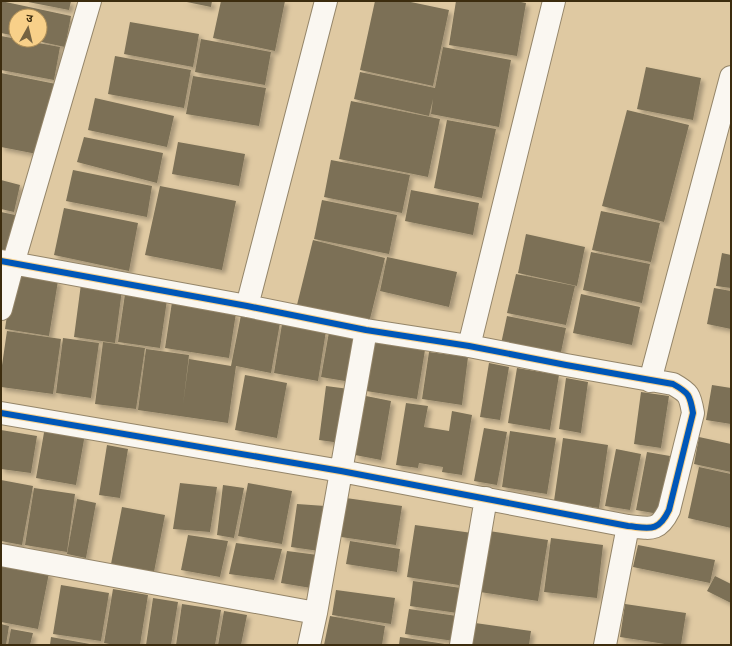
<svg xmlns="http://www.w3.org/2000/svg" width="732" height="646" font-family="Quicksand,'Noto Sans Devanagari',sans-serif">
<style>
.building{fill:#7b7056;filter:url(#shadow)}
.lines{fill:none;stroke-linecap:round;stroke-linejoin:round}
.minor-casing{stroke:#948569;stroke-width:24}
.minor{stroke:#faf7f1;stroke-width:22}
.cycleway-casing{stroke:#f8d089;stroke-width:8}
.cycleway{stroke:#0057b8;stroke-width:6}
</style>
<defs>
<filter id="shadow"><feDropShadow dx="3.5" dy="3.5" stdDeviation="2" flood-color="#0004"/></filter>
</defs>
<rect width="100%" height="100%" fill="#dfc9a2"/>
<!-- building -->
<path class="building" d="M 1,1 L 71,16 L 65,47 L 37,41 L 40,40 L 40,16 L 16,16 L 16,36 L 1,33 Z
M 23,1 L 71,1 L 69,10 Z
M 182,1 L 212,1 L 211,7 Z
M 221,1 L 285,1 L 275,51 L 213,38 Z
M 375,1 L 406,1 L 449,10 L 433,86 L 360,70 Z
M 456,1 L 516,1 L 526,3 L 517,56 L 449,45 Z
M 130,22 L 199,34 L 193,67 L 124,54 Z
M 1,36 L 60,47 L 54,80 L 1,70 Z
M 201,39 L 271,52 L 265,85 L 195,72 Z
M 443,47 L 511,60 L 499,127 L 431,114 L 433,99 L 429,116 L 354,99 L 360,72 L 435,88 Z
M 115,56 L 191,70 L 184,108 L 108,94 Z
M 646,67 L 701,78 L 693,120 L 637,109 Z
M 1,73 L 56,84 L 42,155 L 1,147 Z
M 193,76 L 266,88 L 259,126 L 186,114 Z
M 95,98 L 174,116 L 167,147 L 88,130 Z
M 351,101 L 440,119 L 428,177 L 339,159 Z
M 627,110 L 689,125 L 664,222 L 602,206 Z
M 447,120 L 496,129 L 482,198 L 434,188 Z
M 84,137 L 163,153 L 157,183 L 77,162 Z
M 178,142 L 245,154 L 239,186 L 172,174 Z
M 331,160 L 410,175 L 402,213 L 324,197 Z
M 73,170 L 152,186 L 147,217 L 66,201 Z
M 1,180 L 20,185 L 14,212 L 1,209 Z
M 160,186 L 236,201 L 222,270 L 145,255 Z
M 411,190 L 479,203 L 473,235 L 405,221 Z
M 322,200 L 397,215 L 389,254 L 314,239 Z
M 64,208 L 138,223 L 129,271 L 54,255 Z
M 601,211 L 660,223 L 651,262 L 592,250 Z
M 1,212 L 20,216 L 13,252 L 1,250 Z
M 526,234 L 585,247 L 577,286 L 518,273 Z
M 313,240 L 385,258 L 368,327 L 296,309 Z
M 591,252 L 650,264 L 642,303 L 583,290 Z
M 722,253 L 731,255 L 731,288 L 716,286 Z
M 387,257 L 457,272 L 449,307 L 380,291 Z
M 516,274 L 575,286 L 566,325 L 507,313 Z
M 13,275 L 58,281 L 49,336 L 5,329 Z
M 81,284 L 122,290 L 115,343 L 74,337 Z
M 714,288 L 731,291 L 731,329 L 707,324 Z
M 125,294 L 167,300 L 160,348 L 118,342 Z
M 581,294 L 640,307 L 632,345 L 573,333 Z
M 172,302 L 236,313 L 229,358 L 165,348 Z
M 241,315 L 280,323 L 271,373 L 236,366 L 228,423 L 138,410 L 146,349 L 189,355 L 183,405 L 189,359 L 231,366 Z
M 507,316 L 566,328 L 560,357 L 501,344 Z
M 282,324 L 326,331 L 318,381 L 274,373 Z
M 7,331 L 61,339 L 53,394 L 1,387 L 1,372 Z
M 329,332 L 357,337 L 351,382 L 321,377 Z
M 63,338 L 99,343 L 91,398 L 56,393 Z
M 103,342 L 145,348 L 136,409 L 95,404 Z
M 374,342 L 425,350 L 417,399 L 366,391 Z
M 429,352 L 468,357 L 462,405 L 422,399 Z
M 489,363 L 509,367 L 500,420 L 480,417 Z
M 517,368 L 559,375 L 550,430 L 508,423 Z
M 245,375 L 287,383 L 277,438 L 235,430 Z
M 566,378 L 588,382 L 581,433 L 559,429 Z
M 712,385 L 731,388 L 731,424 L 706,420 Z
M 326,386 L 349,389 L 341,443 L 319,440 Z
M 641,392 L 669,396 L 661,448 L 634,444 Z
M 366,396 L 391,401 L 381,460 L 355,455 Z
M 406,403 L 428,406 L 424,427 L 449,431 L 452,411 L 472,415 L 462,475 L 442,472 L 443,467 L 419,463 L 418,468 L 396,465 Z
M 45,427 L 85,434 L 76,485 L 36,478 Z
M 484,428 L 507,432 L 497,485 L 474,481 Z
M 1,430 L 37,436 L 31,473 L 1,469 Z
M 510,431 L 556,438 L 547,494 L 502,487 Z
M 699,437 L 731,444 L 731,472 L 694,464 Z
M 563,438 L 608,445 L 599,508 L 554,501 Z
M 107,445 L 128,449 L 120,498 L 99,495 Z
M 616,449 L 641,454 L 630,510 L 605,506 Z
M 647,452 L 670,456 L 659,514 L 636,510 Z
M 699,467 L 731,474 L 731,528 L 688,518 Z
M 1,480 L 33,486 L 22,545 L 1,541 Z
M 180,483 L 217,487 L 210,532 L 173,529 Z
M 248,483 L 292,491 L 282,544 L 238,536 Z
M 223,485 L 244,488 L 234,538 L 217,535 Z
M 34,488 L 75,494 L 67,552 L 25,545 Z
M 346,498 L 402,506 L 396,545 L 341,537 Z
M 77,499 L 96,503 L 86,558 L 67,554 Z
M 297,504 L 325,506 L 319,551 L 291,547 Z
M 122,507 L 165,515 L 154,572 L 111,564 Z
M 415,525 L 472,533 L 465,586 L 407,577 Z
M 489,531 L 548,540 L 538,601 L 480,592 Z
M 188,535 L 228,541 L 220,577 L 181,570 Z
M 551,538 L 603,545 L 597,598 L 544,592 Z
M 350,541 L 400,549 L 397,572 L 346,564 Z
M 236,543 L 282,549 L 274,580 L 229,574 Z
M 638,545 L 715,560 L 710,583 L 633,567 Z
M 287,551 L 318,555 L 311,588 L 281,583 Z
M 2,563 L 49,573 L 38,629 L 1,622 Z
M 715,576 L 731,584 L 731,603 L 707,591 Z
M 413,581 L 461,588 L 457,613 L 410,606 Z
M 61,585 L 109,593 L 101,641 L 53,634 Z
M 113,589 L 148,595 L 140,645 L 115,645 L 104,643 Z
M 336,590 L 395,598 L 391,624 L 332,615 Z
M 153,598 L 178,602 L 171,645 L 146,645 Z
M 182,604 L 221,610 L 215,645 L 176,645 Z
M 625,604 L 686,613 L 681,645 L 671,645 L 620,637 Z
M 409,609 L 457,616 L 454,641 L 405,634 Z
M 224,611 L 247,615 L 241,645 L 218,645 Z
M 330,616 L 385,626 L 382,645 L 324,645 Z
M 468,622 L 531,631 L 529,645 L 465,645 Z
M 1,624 L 9,626 L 6,645 L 1,645 Z
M 11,629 L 33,633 L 30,645 L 8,645 Z
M 51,637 L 90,644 L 90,645 L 50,645 Z
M 400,637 L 445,644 L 445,645 L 399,645 Z"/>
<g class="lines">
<defs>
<path id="minor" d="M 1,261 L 247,306 L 366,330 L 469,346 L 566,365 L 673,384 C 689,393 690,395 693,413 L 669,510 C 658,533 649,528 628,526 L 341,471 L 1,413
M 247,306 L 326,1
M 1,309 L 13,264 L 90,1
M 469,346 L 554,1
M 650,381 L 731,77
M 1,555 L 316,613
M 309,645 L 316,613 L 366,330
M 461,645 L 486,498
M 605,645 L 628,526"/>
</defs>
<!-- minor casing -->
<use href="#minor" class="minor-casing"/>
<!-- minor -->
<use href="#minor" class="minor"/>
<defs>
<path id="cycleway" d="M 1,261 L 247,306 L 366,330 L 469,346 L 566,365 L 673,384 C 689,393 690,395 693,413 L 669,510 C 658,533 649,528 628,526 L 341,471 L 1,413"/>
</defs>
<!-- cycleway casing -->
<use href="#cycleway" class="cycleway-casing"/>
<!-- cycleway -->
<use href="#cycleway" class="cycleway"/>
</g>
<!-- border -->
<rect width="732" height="646" fill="none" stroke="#3c2c0e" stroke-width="4"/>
<!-- north arrow -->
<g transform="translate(28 28) rotate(8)"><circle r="19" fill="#f8d089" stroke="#ad8e58"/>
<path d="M0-3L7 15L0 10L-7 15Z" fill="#756342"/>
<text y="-6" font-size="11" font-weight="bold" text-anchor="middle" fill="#3c2c0e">उ</text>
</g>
</svg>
